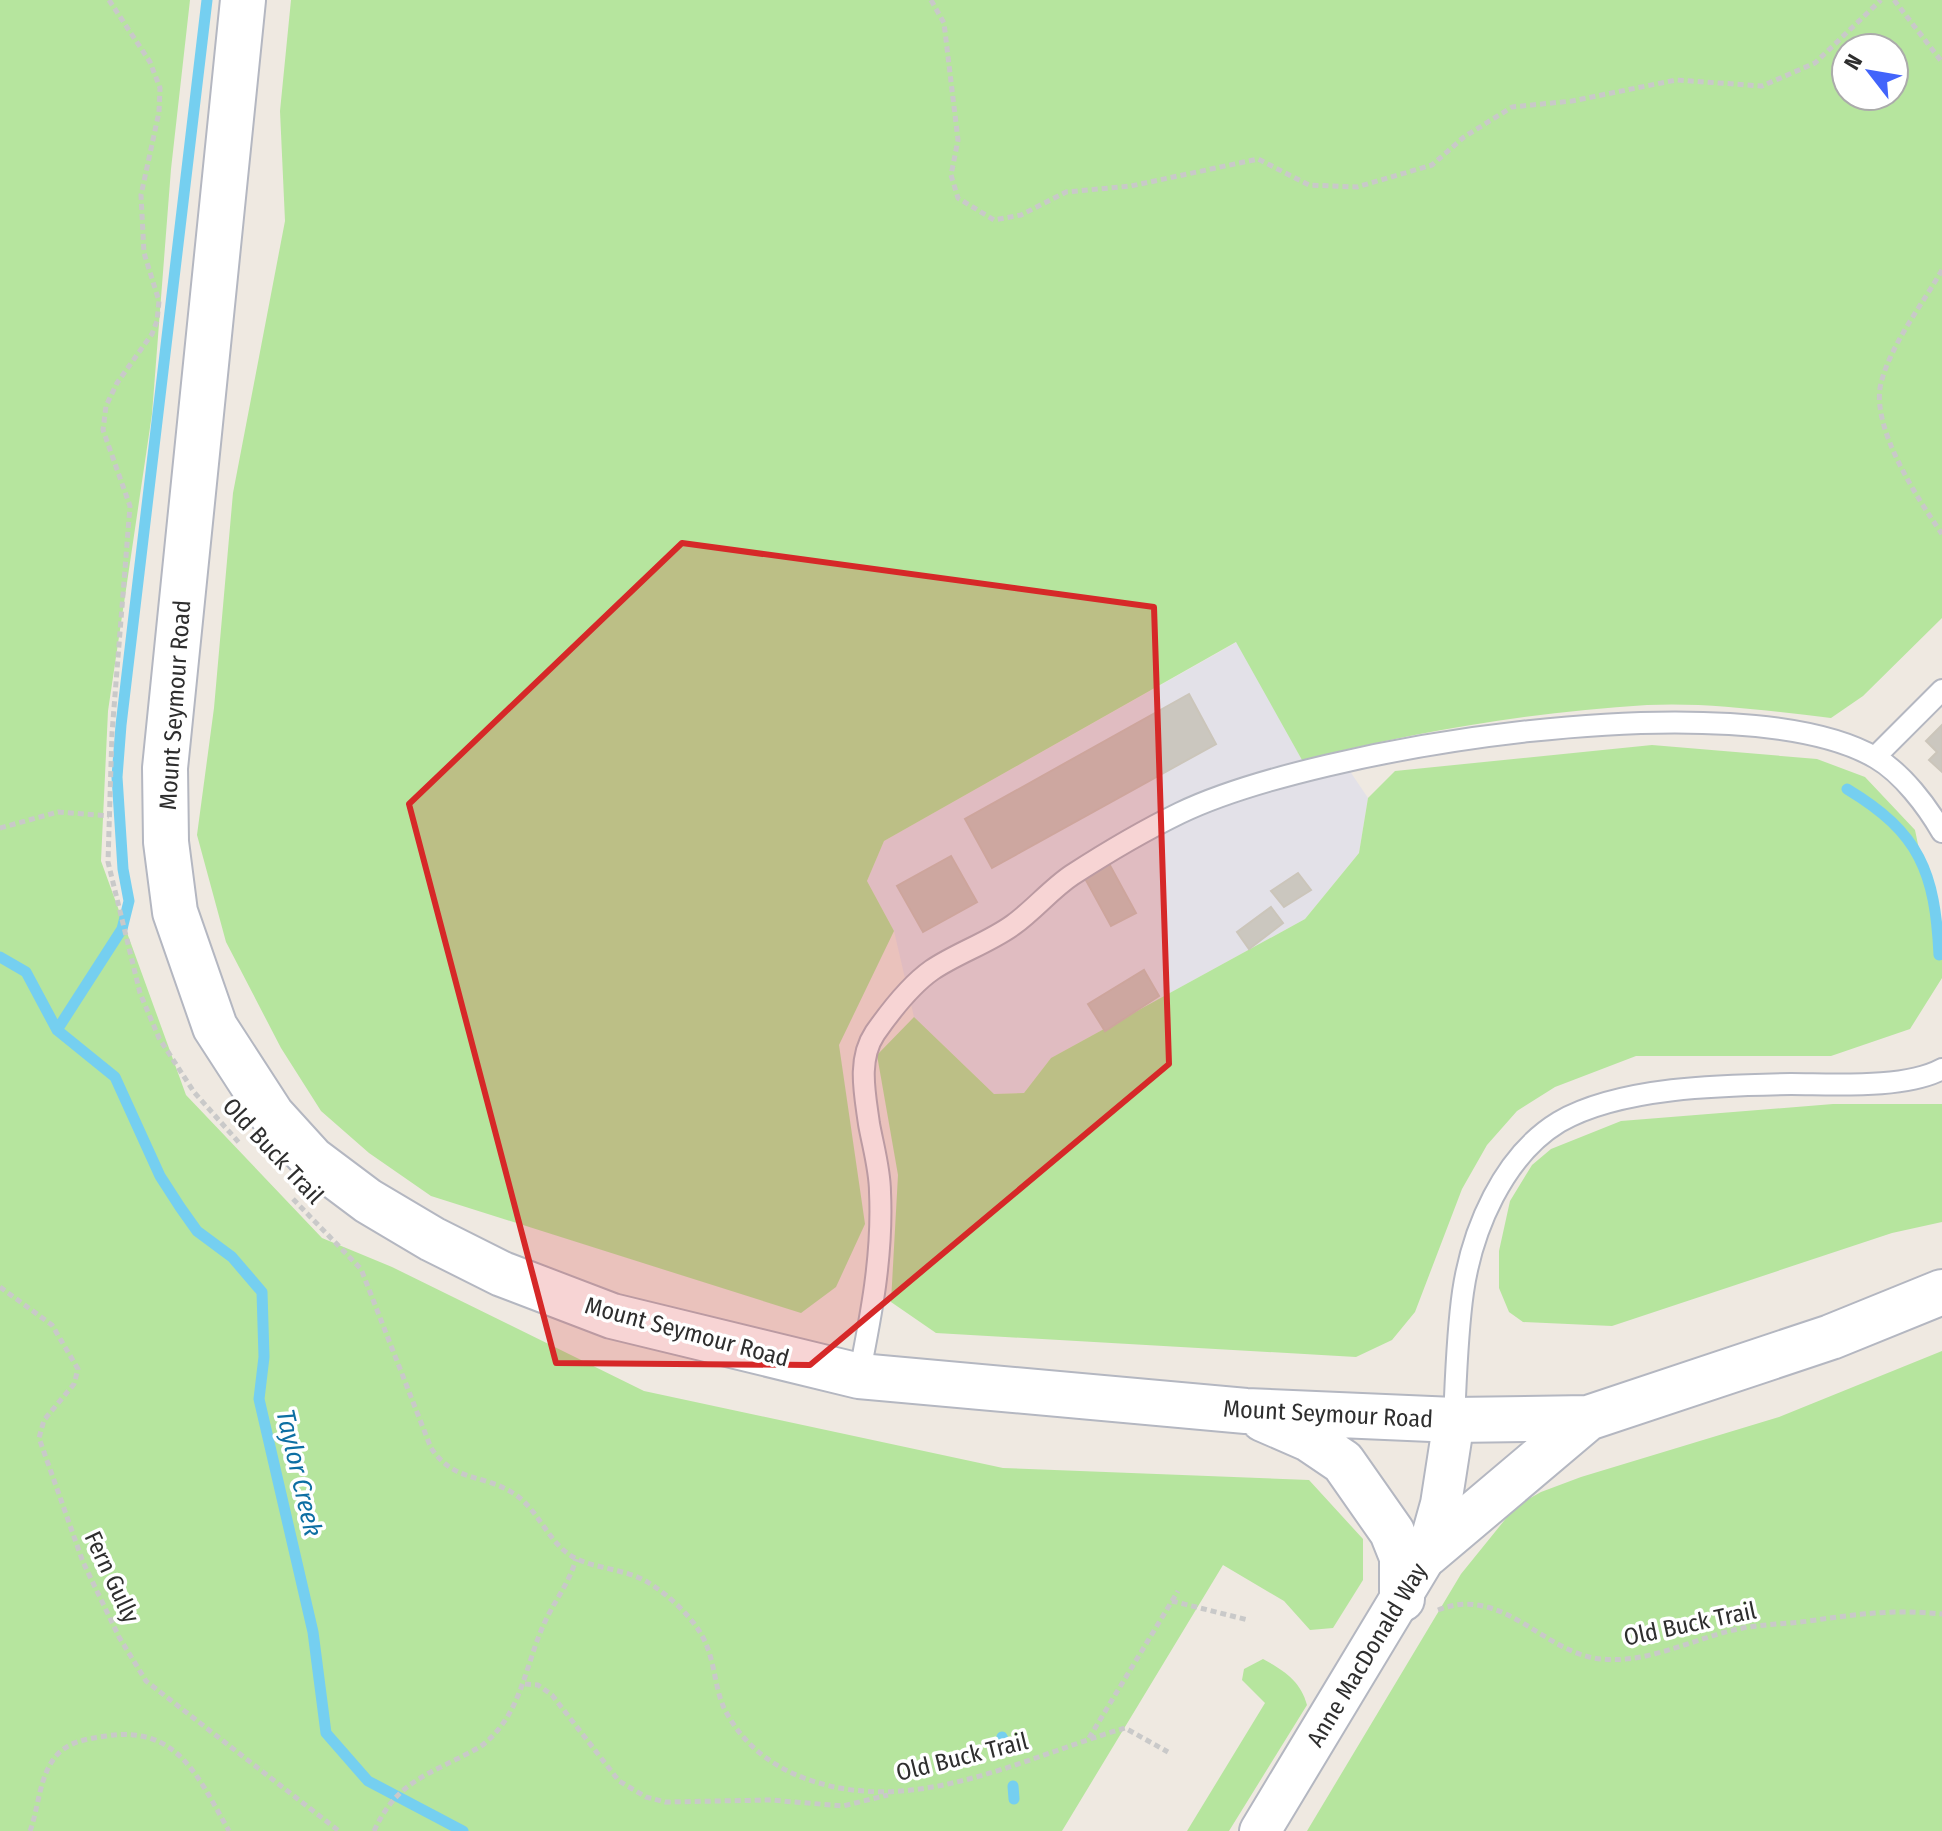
<svg xmlns="http://www.w3.org/2000/svg" width="1942" height="1831" font-family="'Fira Sans Condensed',sans-serif">
<style>
.industrial{fill:#e3e1e8}
.green{fill:#b6e59e;fill-rule:evenodd}
.lines{fill:none;stroke-linecap:round;stroke-linejoin:round}
.stream{stroke:#75cff0;stroke-width:11}
.building{fill:#cbc7bf;stroke:#cbc5ba;stroke-width:2}
.service-casing{stroke:#b4b7c1;stroke-width:24}
.minor-casing{stroke:#b4b7c1;stroke-width:44}
.tertiary-casing{stroke:#b4b7c1;stroke-width:48}
.path{stroke:#c9c9c9;stroke-width:5;stroke-dasharray:6 4;stroke-linecap:butt}
.service{stroke:#fff;stroke-width:20}
.minor{stroke:#fff;stroke-width:40}
.tertiary{stroke:#fff;stroke-width:44}
.marked{fill:#d62828;fill-opacity:0.2;stroke:#d62828;stroke-width:6;stroke-linejoin:round}
.labels{text-anchor:middle;dominant-baseline:central;stroke-width:7;stroke-linejoin:round;paint-order:stroke}
.street-label{font-size:24px;fill:#2e2e2e;stroke:#fff}
.water-label{font-size:26px;font-style:italic;fill:#0d6fa3;stroke:#fff}
</style>
<rect width="100%" height="100%" fill="#efe9e1"/>
<!-- industrial -->
<path class="industrial" d="M 1237,642 L 1302,760 L 1337,752 L 1368,798 L 1359,853 L 1305,919 L 1051,1058 L 1024,1093 L 994,1094 L 914,1017 L 894,931 L 867,881 L 884,841 Z"/>
<!-- green -->
<path class="green" d="M 0,0 L 190,0 L 171,169 L 152,414 L 108,711 L 101,861 L 186,1095 L 322,1238 L 392,1267 L 644,1391 L 1003,1468 L 1309,1480 L 1363,1539 L 1363,1580 L 1333,1628 L 1310,1630 L 1284,1601 L 1223,1565 L 1062,1831 L 0,1831 Z
M 291,0 L 1942,0 L 1942,618 L 1863,696 L 1831,718 C 1770,711 1708,702 1647,705 C 1531,712 1415,732 1302,760 L 1236,642 L 884,841 L 867,881 L 894,931 L 839,1045 L 865,1224 L 836,1287 L 801,1313 L 431,1196 L 369,1153 L 321,1111 L 281,1048 L 226,942 L 197,835 L 214,708 L 233,493 L 285,221 L 280,111 ZM 1846,48 L 1894,48 L 1894,96 L 1846,96 Z
M 1652,745 L 1817,759 L 1865,777 L 1915,830 L 1942,960 L 1942,978 L 1910,1029 L 1831,1056 L 1636,1056 L 1555,1087 L 1517,1111 L 1487,1145 L 1462,1189 L 1415,1312 L 1392,1340 L 1356,1357 L 936,1333 L 891,1302 L 898,1175 L 877,1055 L 914,1017 L 994,1094 L 1024,1093 L 1051,1058 L 1305,919 L 1359,853 L 1368,798 L 1395,771 Z
M 1833,1104 L 1942,1104 L 1942,1222 L 1892,1233 L 1612,1326 L 1523,1322 L 1509,1312 L 1499,1288 L 1499,1251 L 1510,1201 L 1532,1165 L 1551,1149 L 1621,1121 Z
M 1942,1351 L 1942,1831 L 1307,1831 L 1461,1574 L 1516,1506 L 1541,1492 L 1581,1477 L 1779,1417 Z
M 1263,1659 C 1283,1670 1301,1681 1307,1705 L 1229,1831 L 1187,1831 L 1265,1703 L 1242,1680 L 1244,1669 Z"/>
<g class="lines">
<!-- stream -->
<path class="stream" d="M 1847,789 C 1920,833 1935,872 1939,955
M 0,957 L 26,972 L 57,1030 L 115,1077 L 160,1176 L 180,1207 L 197,1231 L 232,1257 L 262,1292 L 264,1357 L 259,1399 L 313,1632 L 326,1733 L 368,1781 L 463,1831
M 57,1030 L 122,929 L 129,901 L 123,869 L 117,777 L 121,725 L 207,0
M 1002,1737 L 1008,1750
M 1013,1786 L 1014,1799"/>
</g>
<!-- building -->
<path class="building" d="M 1189,694 L 1216,744 L 992,868 L 965,819 Z
M 1942,725 L 1942,772 L 1929,760 L 1937,752 L 1926,741 Z
M 951,856 L 977,902 L 923,932 L 897,886 Z
M 1107,860 L 1136,913 L 1111,926 L 1082,873 Z
M 1298,873 L 1311,890 L 1284,907 L 1271,891 Z
M 1271,907 L 1283,923 L 1249,949 L 1237,932 Z
M 1144,970 L 1159,996 L 1105,1031 L 1088,1004 Z"/>
<g class="lines">
<defs>
<path id="service" d="M 1875,757 L 1942,690
M 859,1376 C 871,1316 883,1255 880,1192 C 880,1170 873,1146 869,1124 C 865,1094 857,1060 875,1033 C 889,1013 912,984 932,970 C 957,953 988,943 1013,925 C 1034,910 1051,889 1072,875 C 1106,853 1143,831 1180,813 C 1317,747 1741,679 1876,758 C 1902,773 1927,806 1942,832
M 1454,1420 C 1456,1377 1457,1334 1463,1292 C 1472,1230 1503,1156 1559,1122 C 1619,1087 1723,1085 1791,1084 C 1833,1084 1905,1089 1942,1069"/>
<path id="minor" d="M 1260,1831 L 1427,1554 L 1441,1504 L 1454,1420"/>
<path id="tertiary" d="M 243,0 L 165,768 L 166,842 L 175,912 L 215,1027 L 272,1115 L 312,1159 L 368,1201 L 432,1239 L 502,1274 L 612,1316 L 859,1376 L 1246,1411 L 1454,1420 L 1588,1418 L 1831,1337 L 1942,1292
M 1263,1419 L 1309,1439 L 1343,1462 L 1392,1532 L 1402,1557 L 1402,1599
M 1427,1554 L 1588,1418"/>
</defs>
<!-- service casing -->
<use href="#service" class="service-casing"/>
<!-- minor casing -->
<use href="#minor" class="minor-casing"/>
<!-- tertiary casing -->
<use href="#tertiary" class="tertiary-casing"/>
<!-- path -->
<path class="path" d="M 109,0 L 150,62 L 160,88 L 159,112 L 141,195 L 144,253 L 159,301 L 157,321 L 152,334 L 117,383 L 106,406 L 103,430 L 130,506 L 112,733 L 108,862 L 140,993 L 159,1038 L 194,1092 L 241,1145
M 931,0 L 944,23 L 958,140 L 951,175 L 958,198 L 994,220 L 1021,215 L 1066,192 L 1131,186 L 1258,159 L 1309,185 L 1357,187 L 1432,165 L 1464,137 L 1512,107 L 1572,101 L 1676,80 L 1762,86 L 1815,63 L 1881,0
M 1894,0 L 1942,62
M 1942,270 C 1922,305 1891,344 1881,383 C 1870,427 1918,499 1942,534
M 0,828 L 58,812 L 109,816
M 293,1199 L 361,1269 L 431,1448 C 455,1483 481,1473 513,1493 C 539,1509 548,1544 575,1558 C 596,1569 627,1569 649,1583 C 670,1596 697,1621 706,1644 C 715,1665 715,1688 724,1708 C 741,1742 769,1765 804,1778 C 912,1819 1022,1758 1125,1728 L 1168,1752
M 0,1287 L 52,1325 L 78,1369 L 74,1384 L 44,1420 L 39,1438 L 83,1562 L 119,1637 L 146,1681 L 339,1831
M 1172,1601 L 1178,1591
M 1438,1610 C 1503,1584 1544,1654 1601,1659 C 1651,1664 1695,1637 1743,1628 C 1764,1624 1787,1624 1809,1621 C 1857,1614 1893,1609 1942,1614
M 525,1684 L 538,1685 L 552,1695 L 619,1781 L 646,1797 L 665,1802 L 771,1800 L 843,1806 L 888,1795
M 1089,1738 L 1172,1601 L 1248,1620
M 30,1831 C 39,1807 39,1776 56,1756 C 69,1741 87,1739 106,1736 C 178,1725 198,1777 229,1831
M 374,1831 C 394,1788 418,1778 459,1758 C 468,1753 478,1749 485,1743 C 522,1712 525,1665 544,1624 C 554,1601 569,1584 576,1559"/>
<!-- service -->
<use href="#service" class="service"/>
<!-- minor -->
<use href="#minor" class="minor"/>
<!-- tertiary -->
<use href="#tertiary" class="tertiary"/>
</g>
<!-- marked area -->
<path class="marked" d="M 682,543 L 1154,607 L 1169,1064 L 810,1365 L 556,1363 L 409,804 Z"/>
<g class="labels">
<!-- street labels -->
<g class="street-label">
<text transform="translate(175 705) rotate(-86)">Mount Seymour Road</text>
<text transform="translate(273 1151) rotate(47)">Old Buck Trail</text>
<text transform="translate(687 1332) rotate(15)">Mount Seymour Road</text>
<text transform="translate(1328 1414) rotate(3)">Mount Seymour Road</text>
<text transform="translate(112 1577) rotate(65)">Fern Gully</text>
<text transform="translate(1690 1624) rotate(-12)">Old Buck Trail</text>
<text transform="translate(1367 1655) rotate(-59)">Anne MacDonald Way</text>
<text transform="translate(962 1757) rotate(-14)">Old Buck Trail</text>
</g>
<!-- water labels -->
<g class="water-label">
<text transform="translate(299 1473) rotate(77)">Taylor Creek</text>
</g>
</g>
<!-- north arrow -->
<g transform="translate(1870 72) rotate(301)"><circle r="38" fill="#ffffff" stroke="#ababab" stroke-width="2"/>
<path d="M0-6L14 30L0 20L-14 30Z" fill="#4264fb"/>
<text y="-12" font-size="22" font-weight="bold" text-anchor="middle" fill="#2e2e2e">N</text>
</g>
</svg>
